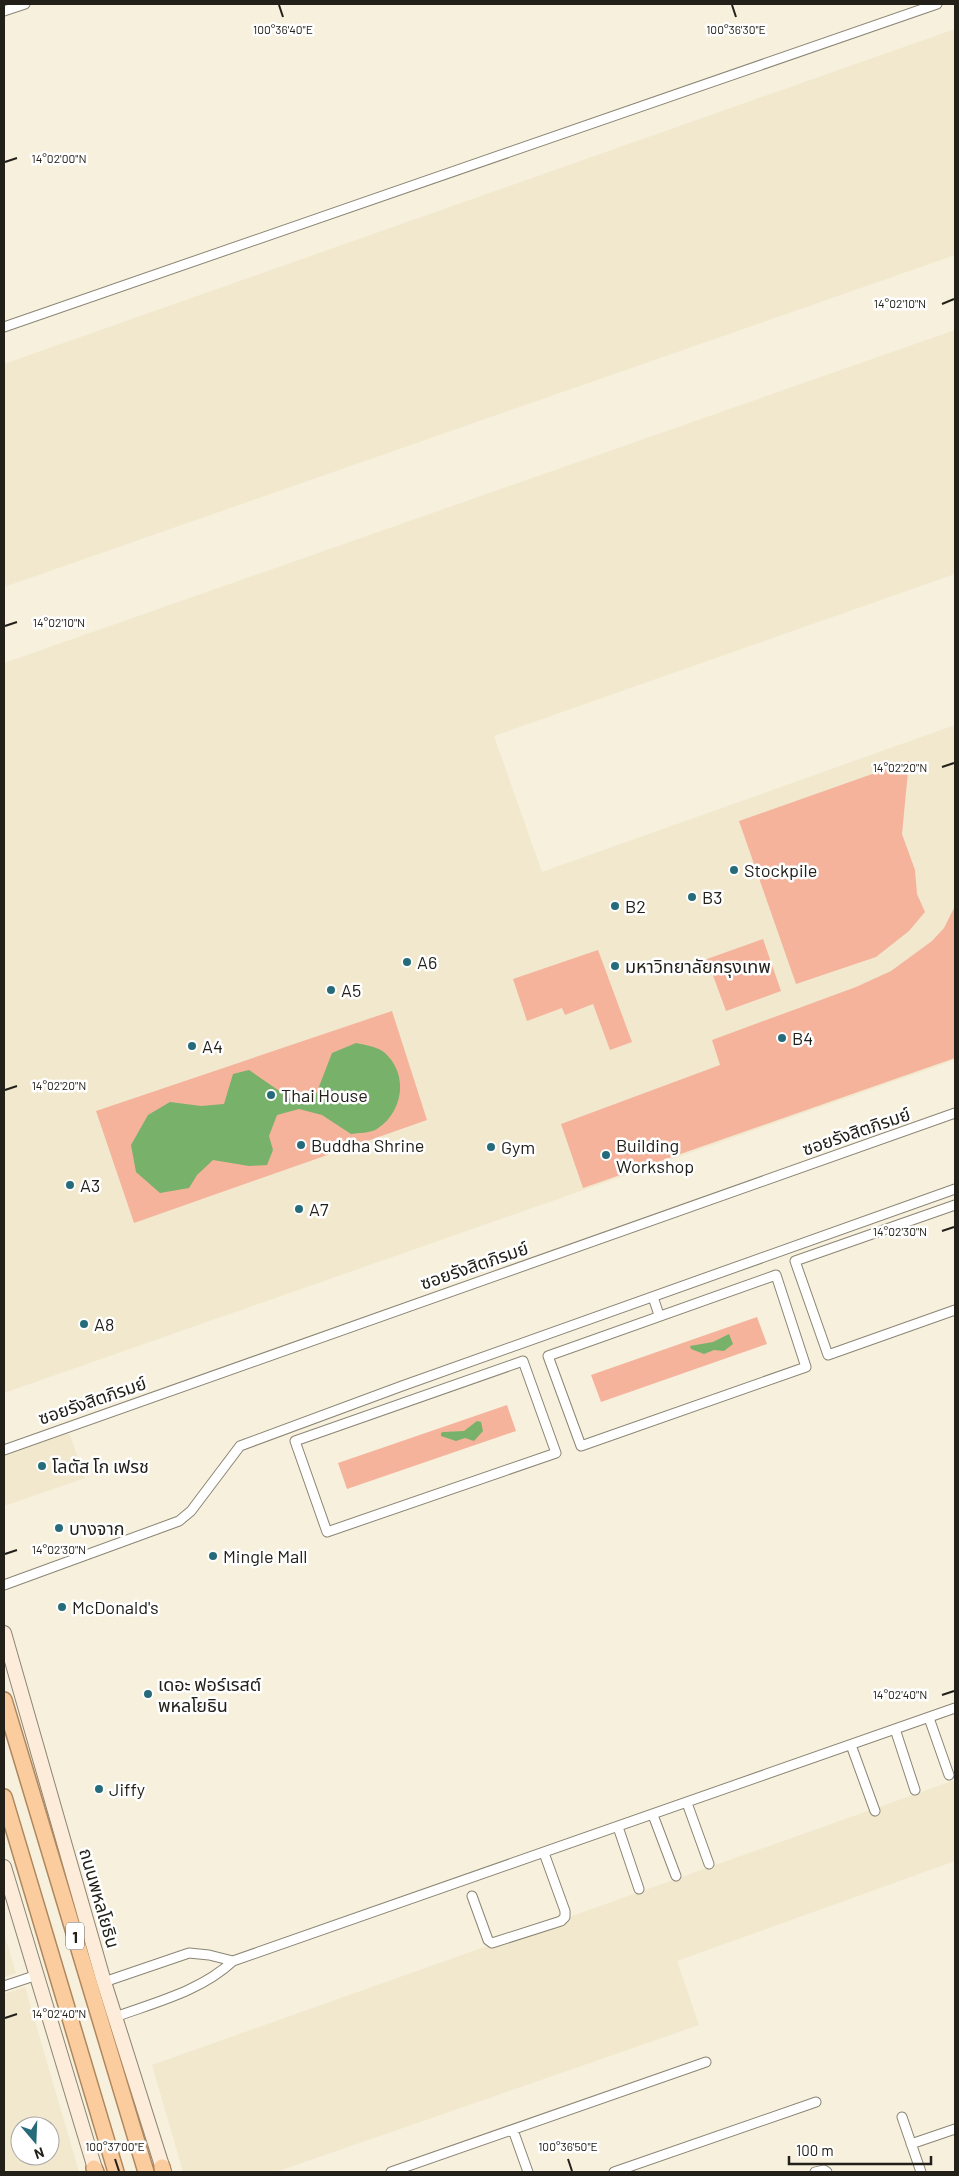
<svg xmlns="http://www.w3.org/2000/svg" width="959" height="2176" font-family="Barlow,'Noto Sans Thai',sans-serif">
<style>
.built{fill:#f1e8cd;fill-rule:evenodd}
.green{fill:#f5b39c}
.water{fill:#77b16a}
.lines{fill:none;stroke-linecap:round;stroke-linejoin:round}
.minor-casing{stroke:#8b8574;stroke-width:11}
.secondary-casing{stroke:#8b8574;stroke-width:16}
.trunk-casing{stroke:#ae875f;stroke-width:18}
.minor{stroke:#fff;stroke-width:9}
.secondary{stroke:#feecda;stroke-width:14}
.trunk{stroke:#fbcc9e;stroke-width:15}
.ticks{fill:none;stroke:#222019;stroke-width:2}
.poi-dot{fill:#256b7a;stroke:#fff;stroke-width:2}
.labels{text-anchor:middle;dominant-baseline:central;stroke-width:5;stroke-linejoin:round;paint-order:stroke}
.shield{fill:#fff;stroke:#64635e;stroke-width:1}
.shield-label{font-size:16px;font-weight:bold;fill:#222019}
.poi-label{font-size:18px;fill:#222019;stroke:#fff;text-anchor:start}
.street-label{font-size:18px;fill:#222019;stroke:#fff}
.ticks-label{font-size:12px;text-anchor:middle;fill:#222019;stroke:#fff;stroke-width:5;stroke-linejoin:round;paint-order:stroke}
</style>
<rect width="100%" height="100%" fill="#f7f0dd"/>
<!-- built -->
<path class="built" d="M 955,29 L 955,255 L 4,587 L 4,364 Z
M 955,330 L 955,574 L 494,736 L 542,872 L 955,725 L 955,1060 L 4,1393 L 4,663 Z
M 69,1433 L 85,1478 L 4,1506 L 4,1454 Z
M 955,1780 L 955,1861 L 677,1961 L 699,2025 L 276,2172 L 183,2172 L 152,2065 Z
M 4,1933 L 16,1973 L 4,1977 Z
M 25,1987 L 79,2172 L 4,2172 L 4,1994 ZM 20,2126 L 50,2126 L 50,2156 L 20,2156 Z"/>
<!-- green -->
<path class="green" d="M 909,761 L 902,834 L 915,870 L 917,894 L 925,912 L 909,931 L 876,957 L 796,984 L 739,821 Z
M 955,906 L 955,1058 L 583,1188 L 561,1124 L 720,1065 L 712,1040 L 856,987 L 891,971 L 932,941 L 944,928 Z
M 763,939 L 781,991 L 726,1011 L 707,959 Z
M 598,950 L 632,1042 L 610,1050 L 593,1004 L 565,1015 L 562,1008 L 527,1021 L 513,979 Z
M 392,1011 L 427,1120 L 134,1223 L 96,1111 Z
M 757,1317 L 767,1344 L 601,1402 L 591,1375 Z
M 507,1405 L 516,1431 L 347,1489 L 338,1463 Z"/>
<!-- water -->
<path class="water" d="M 356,1043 C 365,1045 379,1047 385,1053 C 409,1075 403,1112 377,1129 C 371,1133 358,1133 351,1134 L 322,1115 L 299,1109 L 277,1115 L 269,1136 L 273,1150 L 267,1165 L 249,1166 L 213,1160 L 197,1175 L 189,1188 L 160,1193 L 136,1172 L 131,1145 L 148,1115 L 170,1102 L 201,1106 L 224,1104 L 233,1074 L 249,1070 L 291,1099 L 315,1097 L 332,1053 Z
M 729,1334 L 733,1344 L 724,1351 L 714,1350 L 704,1354 L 691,1349 L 690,1346 L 713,1342 Z
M 477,1421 L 481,1422 L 483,1431 L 474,1441 L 465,1438 L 456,1441 L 441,1436 L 441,1433 L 443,1432 L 464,1431 Z"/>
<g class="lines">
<defs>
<path id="minor" d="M 4,11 L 25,4
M 4,327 L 937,4
M 955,1205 L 795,1261 L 828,1355 L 955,1310
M 776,1275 L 806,1367 L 581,1446 L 548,1356 Z
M 653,1297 L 659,1315
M 523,1361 L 556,1453 L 327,1532 L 295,1441 Z
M 4,1450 L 955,1113
M 4,1585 L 179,1521 L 191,1511 L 240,1446 L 402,1386 L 955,1189
M 929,1718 L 949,1775
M 895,1729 L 915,1790
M 851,1745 L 875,1811
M 687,1803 L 709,1864
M 653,1815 L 676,1876
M 618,1827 L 639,1889
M 472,1896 L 488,1940 L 492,1943 L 561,1921 L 565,1917 L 565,1911 L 544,1853
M 104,1982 L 189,1953 L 209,1955 L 233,1961
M 4,1986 L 37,1975
M 115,2017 C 156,2002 201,1991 233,1961 L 955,1708
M 902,2117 L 921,2172
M 513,2130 L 528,2172
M 911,2144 L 955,2129
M 391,2172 L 706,2062
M 614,2172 L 816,2102
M 815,2172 L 824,2170 L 827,2172"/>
<path id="secondary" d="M 4,1633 L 104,1982 L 164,2172
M 4,1867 L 96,2172"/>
<path id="trunk" d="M 4,1700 L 146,2172
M 4,1797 L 116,2172
M 162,2167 L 163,2172
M 94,2168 L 96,2172"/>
</defs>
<!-- minor casing -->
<use href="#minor" class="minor-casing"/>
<!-- secondary casing -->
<use href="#secondary" class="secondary-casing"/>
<!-- trunk casing -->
<use href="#trunk" class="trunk-casing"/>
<!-- minor -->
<use href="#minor" class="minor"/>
<!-- secondary -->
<use href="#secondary" class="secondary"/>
<!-- trunk -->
<use href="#trunk" class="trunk"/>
</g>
<!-- ticks -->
<path class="ticks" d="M 279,5 L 283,17M 732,5 L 736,17M 5,162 L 17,158M 942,304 L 954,299M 5,626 L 17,622M 942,767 L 954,763M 5,1090 L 17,1086M 942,1231 L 954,1227M 5,1554 L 17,1550M 942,1695 L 954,1691M 5,2018 L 17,2014M 115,2159 L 119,2171M 568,2159 L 572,2171"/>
<!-- markers -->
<g class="poi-dot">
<circle cx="734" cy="870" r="5"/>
<circle cx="692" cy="897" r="5"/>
<circle cx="615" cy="906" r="5"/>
<circle cx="407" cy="962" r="5"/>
<circle cx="615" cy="966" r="5"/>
<circle cx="331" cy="990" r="5"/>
<circle cx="782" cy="1038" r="5"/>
<circle cx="192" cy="1046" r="5"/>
<circle cx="271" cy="1095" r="5"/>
<circle cx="301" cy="1145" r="5"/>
<circle cx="491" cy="1147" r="5"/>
<circle cx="606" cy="1155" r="5"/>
<circle cx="70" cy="1185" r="5"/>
<circle cx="299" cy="1209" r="5"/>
<circle cx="84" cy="1324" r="5"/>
<circle cx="42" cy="1466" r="5"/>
<circle cx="59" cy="1528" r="5"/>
<circle cx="213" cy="1556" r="5"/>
<circle cx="62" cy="1607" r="5"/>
<circle cx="148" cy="1694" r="5"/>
<circle cx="99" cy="1789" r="5"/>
</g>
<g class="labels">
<!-- shield labels -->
<rect class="shield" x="66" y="1922.5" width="18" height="27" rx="4"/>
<g class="shield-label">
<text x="75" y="1936">1</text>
</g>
<!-- poi labels -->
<g class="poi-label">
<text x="744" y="870">Stockpile</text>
<text x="702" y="897">B3</text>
<text x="625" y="906">B2</text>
<text x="417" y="962">A6</text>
<text x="625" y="966">มหาวิทยาลัยกรุงเทพ</text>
<text x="341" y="990">A5</text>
<text x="792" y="1038">B4</text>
<text x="202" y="1046">A4</text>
<text x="281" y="1095">Thai House</text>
<text x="311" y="1145">Buddha Shrine</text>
<text x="616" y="1145">Building<tspan x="616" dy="21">Workshop</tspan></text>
<text x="501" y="1147">Gym</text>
<text x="80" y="1185">A3</text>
<text x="309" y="1209">A7</text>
<text x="94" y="1324">A8</text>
<text x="52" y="1466">โลตัส โก เฟรช</text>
<text x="69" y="1528">บางจาก</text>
<text x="223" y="1556">Mingle Mall</text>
<text x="72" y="1607">McDonald's</text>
<text x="158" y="1684">เดอะ ฟอร์เรสต์<tspan x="158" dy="21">พหลโยธิน</tspan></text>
<text x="109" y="1789">Jiffy</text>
</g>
<!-- street labels -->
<g class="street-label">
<text transform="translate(856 1131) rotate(-19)">ซอยรังสิตภิรมย์</text>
<text transform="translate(474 1265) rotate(-19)">ซอยรังสิตภิรมย์</text>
<text transform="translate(92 1400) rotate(-19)">ซอยรังสิตภิรมย์</text>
<text transform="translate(100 1898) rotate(74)">ถนนพหลโยธิน</text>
</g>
</g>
<g class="ticks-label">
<text x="736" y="34">100°36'30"E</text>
<text x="283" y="34">100°36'40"E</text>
<text x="59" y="163">14°02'00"N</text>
<text x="900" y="308">14°02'10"N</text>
<text x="59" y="627">14°02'10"N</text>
<text x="900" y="772">14°02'20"N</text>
<text x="59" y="1090">14°02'20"N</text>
<text x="900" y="1236">14°02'30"N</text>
<text x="59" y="1554">14°02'30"N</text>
<text x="900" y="1699">14°02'40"N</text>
<text x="59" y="2018">14°02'40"N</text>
<text x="115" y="2151">100°37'00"E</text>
<text x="568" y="2151">100°36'50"E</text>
</g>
<!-- border -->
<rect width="959" height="2176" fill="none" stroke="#222019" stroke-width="10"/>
<!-- north arrow -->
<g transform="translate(35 2141) rotate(161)"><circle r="24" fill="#ffffff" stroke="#a7a6a3"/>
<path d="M0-4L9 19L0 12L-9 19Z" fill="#256b7a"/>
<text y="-8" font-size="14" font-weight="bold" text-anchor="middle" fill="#222019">N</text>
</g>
<!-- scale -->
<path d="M789 2156v8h142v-8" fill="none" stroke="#222019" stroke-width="2.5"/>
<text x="796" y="2156" font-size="15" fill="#222019" stroke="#ffffff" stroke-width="4" paint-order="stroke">100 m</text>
</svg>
